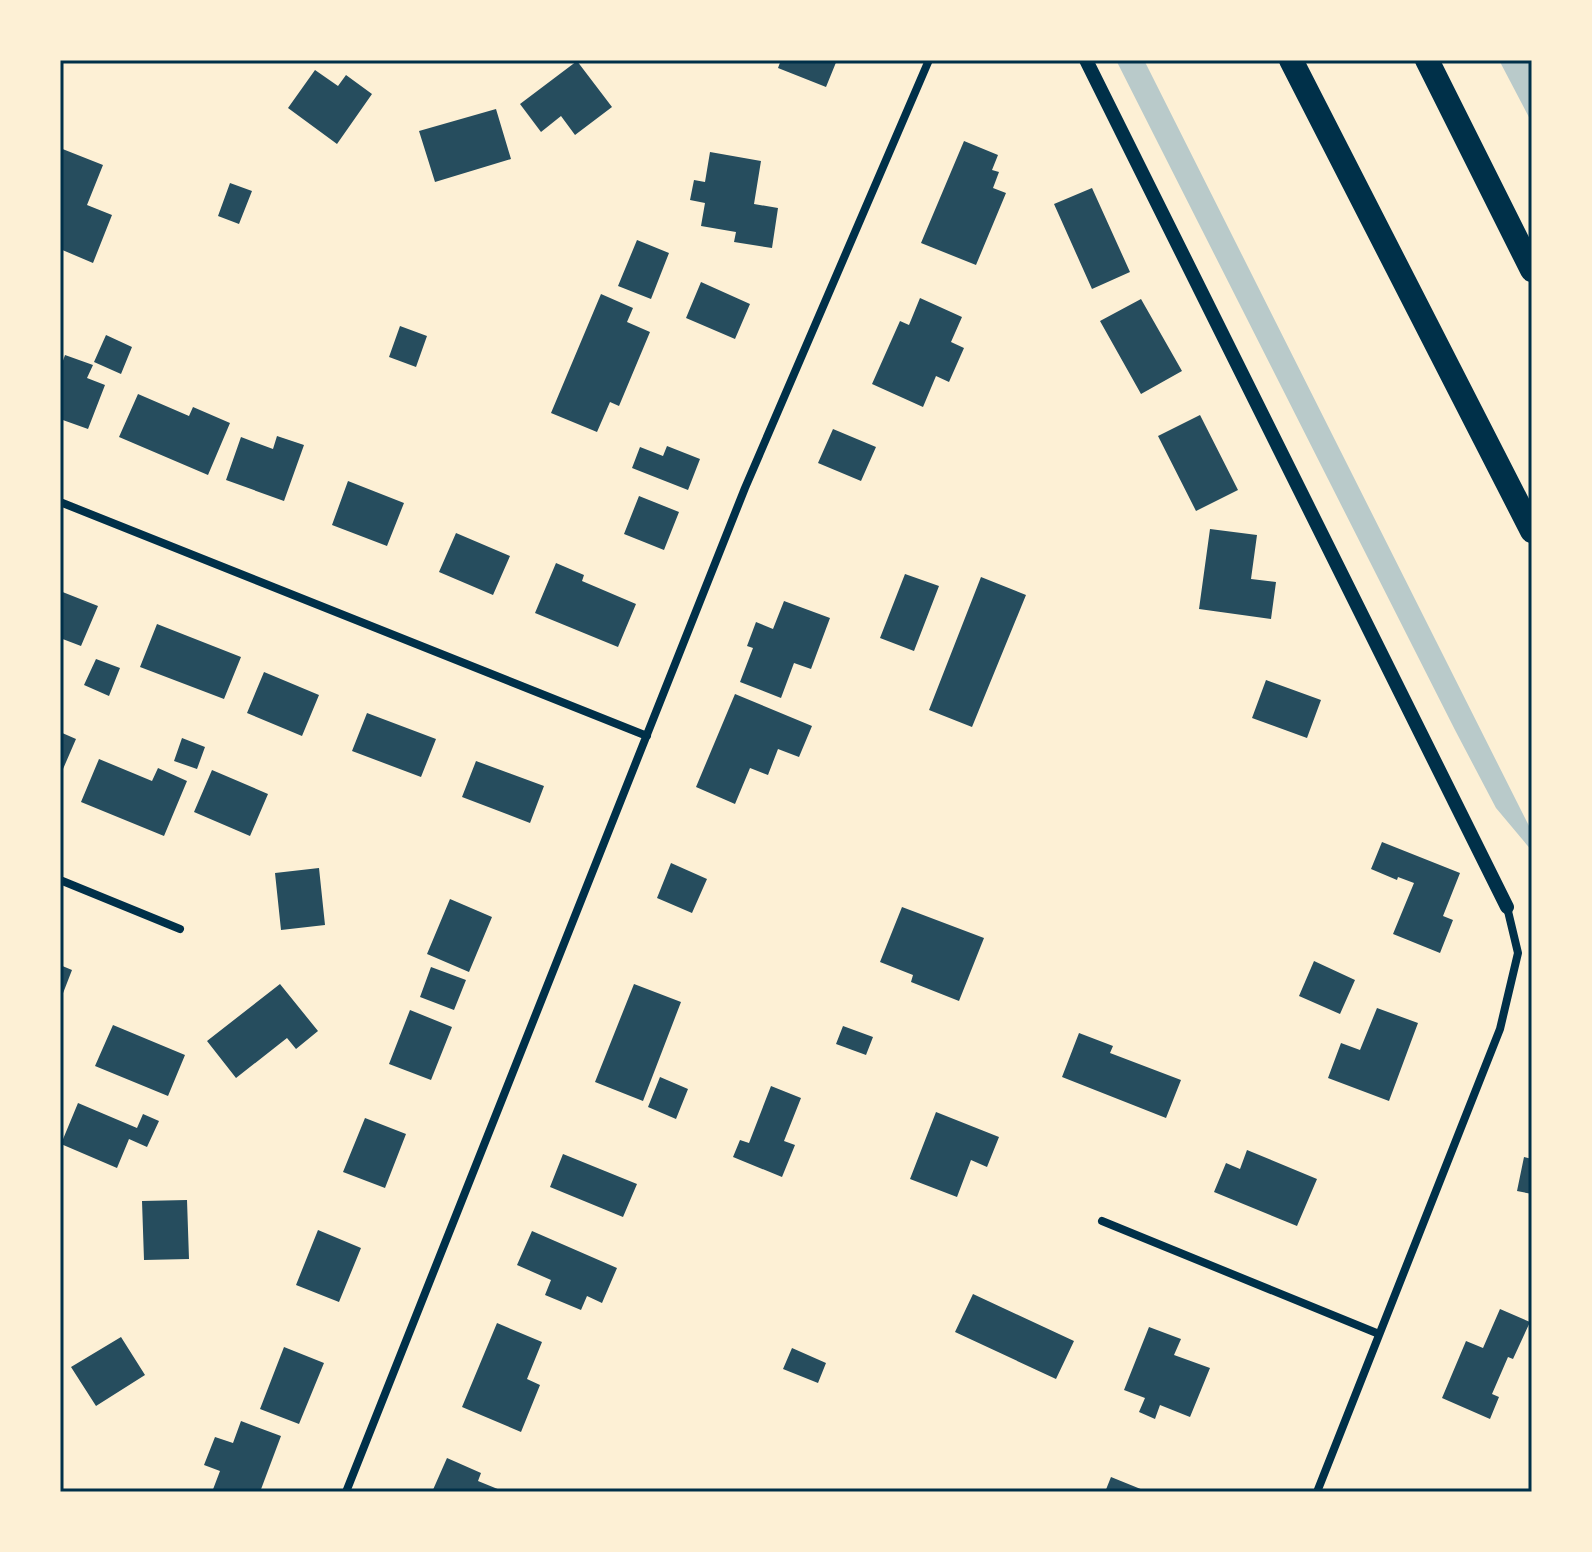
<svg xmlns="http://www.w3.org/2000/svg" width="1592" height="1552" font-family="'Source Sans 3',sans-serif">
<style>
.green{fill:#b9caca}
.building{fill:#264d5e}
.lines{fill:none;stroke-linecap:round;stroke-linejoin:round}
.minor{stroke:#003049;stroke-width:8}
.tertiary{stroke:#003049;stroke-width:14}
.motorway{stroke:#003049;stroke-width:24}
.neatline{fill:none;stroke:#003049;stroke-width:3}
</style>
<rect width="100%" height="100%" fill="#fdf0d5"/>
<!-- green -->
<path class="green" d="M 1116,60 L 1144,60 L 1532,832 L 1532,851 L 1496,808 L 1455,730 Z
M 1499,60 L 1532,60 L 1532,123 Z"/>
<!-- building -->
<path class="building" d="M 781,60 L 837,60 L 826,87 L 778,68 Z
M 577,61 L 612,107 L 575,135 L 561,116 L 541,132 L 520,104 Z
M 315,70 L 338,86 L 346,75 L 372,94 L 337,144 L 288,108 Z
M 496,109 L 511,159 L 435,182 L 419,131 Z
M 964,141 L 998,155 L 992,170 L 999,172 L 993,188 L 1006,193 L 976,265 L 921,243 Z
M 60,148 L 103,165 L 87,205 L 112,215 L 93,263 L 60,249 Z
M 710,152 L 761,161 L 754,204 L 778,208 L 772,248 L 734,242 L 736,232 L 701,226 L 705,203 L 690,200 L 694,180 L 705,182 Z
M 230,183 L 252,191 L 239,224 L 218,216 Z
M 1092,188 L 1130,272 L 1092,289 L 1054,204 Z
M 637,240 L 669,253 L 651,299 L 618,286 Z
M 701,282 L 750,304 L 735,339 L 686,318 Z
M 601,294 L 633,308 L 627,322 L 650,332 L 619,406 L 610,402 L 597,432 L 551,413 Z
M 920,298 L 962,317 L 951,342 L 964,348 L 949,382 L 936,376 L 923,407 L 872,384 L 900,321 L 909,325 Z
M 1141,299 L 1182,371 L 1141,394 L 1100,321 Z
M 400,326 L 427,336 L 416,367 L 389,357 Z
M 106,335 L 132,347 L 121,374 L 94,362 Z
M 65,355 L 93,365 L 87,378 L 105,385 L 88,429 L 60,419 L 60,369 Z
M 138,394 L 189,416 L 193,407 L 230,423 L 208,475 L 119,437 Z
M 1200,415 L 1238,490 L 1196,511 L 1158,436 Z
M 833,429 L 876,447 L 861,481 L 818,463 Z
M 277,436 L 304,445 L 284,501 L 226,480 L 241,437 L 273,449 Z
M 667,446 L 700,459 L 688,490 L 632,468 L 640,447 L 663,456 Z
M 348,481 L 404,503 L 387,546 L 332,525 Z
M 639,496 L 679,512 L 664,550 L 624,534 Z
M 1210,529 L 1257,535 L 1251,579 L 1276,582 L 1271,619 L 1199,609 Z
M 456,533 L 510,556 L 493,595 L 439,572 Z
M 556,563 L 584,575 L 582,581 L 636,604 L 618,647 L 535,613 Z
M 905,574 L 939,586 L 914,651 L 880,638 Z
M 981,577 L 1026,595 L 972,727 L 929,710 Z
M 60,591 L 98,606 L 81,646 L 60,638 Z
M 784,601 L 830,618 L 811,669 L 794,663 L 781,698 L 740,682 L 753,648 L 747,646 L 756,622 L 773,629 Z
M 157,624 L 241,657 L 224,699 L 140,667 Z
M 96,659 L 120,668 L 109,696 L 84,685 Z
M 264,672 L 319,695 L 302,736 L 247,713 Z
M 1266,680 L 1321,700 L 1307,738 L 1252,718 Z
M 735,694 L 812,726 L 799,757 L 778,749 L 768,775 L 750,768 L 735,804 L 696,787 Z
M 367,713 L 436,739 L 421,777 L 352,751 Z
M 60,732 L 76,739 L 60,776 Z
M 182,738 L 205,747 L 197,769 L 174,761 Z
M 99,759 L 152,781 L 158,768 L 187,781 L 164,836 L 81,802 Z
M 476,761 L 544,786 L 530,823 L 462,797 Z
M 212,770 L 268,794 L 250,836 L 194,812 Z
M 1382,842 L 1460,873 L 1443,916 L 1453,920 L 1440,953 L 1393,934 L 1414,883 L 1398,877 L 1397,880 L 1371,869 Z
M 671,863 L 707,879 L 692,913 L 657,898 Z
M 319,868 L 325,925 L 281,930 L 275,873 Z
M 450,899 L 492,917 L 469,972 L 427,954 Z
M 902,907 L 984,938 L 959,1001 L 911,982 L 913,975 L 880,962 Z
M 1314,961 L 1355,980 L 1340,1014 L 1299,996 Z
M 60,965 L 72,970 L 60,1001 Z
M 431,967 L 466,980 L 454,1010 L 420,997 Z
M 280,984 L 318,1031 L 296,1049 L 287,1038 L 236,1078 L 207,1041 Z
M 634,984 L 681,1002 L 643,1101 L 595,1082 Z
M 1377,1008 L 1418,1023 L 1389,1101 L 1328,1078 L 1341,1043 L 1360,1050 Z
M 410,1010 L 452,1027 L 431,1080 L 389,1064 Z
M 113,1025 L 185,1055 L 168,1096 L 95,1066 Z
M 843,1026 L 873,1037 L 866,1055 L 836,1044 Z
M 1079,1033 L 1113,1046 L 1110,1053 L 1181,1080 L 1166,1118 L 1062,1077 Z
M 660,1077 L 688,1089 L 676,1119 L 648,1107 Z
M 771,1086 L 801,1098 L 784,1141 L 795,1145 L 782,1177 L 733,1157 L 740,1140 L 749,1143 Z
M 78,1103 L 137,1128 L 143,1114 L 159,1121 L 147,1147 L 129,1139 L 117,1168 L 61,1144 Z
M 936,1112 L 999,1137 L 987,1167 L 971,1160 L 957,1197 L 910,1179 Z
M 365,1118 L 406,1134 L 385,1188 L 343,1172 Z
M 1247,1150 L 1317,1179 L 1297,1226 L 1214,1192 L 1226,1163 L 1240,1169 Z
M 563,1154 L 637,1184 L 623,1217 L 550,1187 Z
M 1524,1157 L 1532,1159 L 1532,1194 L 1517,1191 Z
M 187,1200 L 189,1259 L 144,1260 L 142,1201 Z
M 318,1230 L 361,1248 L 339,1302 L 296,1285 Z
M 532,1231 L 617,1268 L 602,1303 L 587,1296 L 581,1310 L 545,1295 L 551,1280 L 517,1265 Z
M 973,1294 L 1074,1341 L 1056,1379 L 955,1332 Z
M 1500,1309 L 1530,1322 L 1513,1359 L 1508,1357 L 1492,1394 L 1499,1397 L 1490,1419 L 1442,1398 L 1466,1341 L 1483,1348 Z
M 497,1323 L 542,1342 L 527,1379 L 540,1385 L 521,1432 L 462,1407 Z
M 1149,1327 L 1181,1339 L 1174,1355 L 1210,1368 L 1190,1417 L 1160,1405 L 1155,1419 L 1139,1412 L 1145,1398 L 1124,1390 Z
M 121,1337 L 145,1375 L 96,1406 L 71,1367 Z
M 284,1347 L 324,1363 L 299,1424 L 260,1409 Z
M 792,1348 L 826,1363 L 818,1383 L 783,1369 Z
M 241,1421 L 281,1436 L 260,1492 L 212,1492 L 220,1471 L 204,1465 L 215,1437 L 233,1443 Z
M 447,1458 L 481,1473 L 478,1481 L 505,1492 L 432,1492 Z
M 1111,1477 L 1148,1492 L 1105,1492 Z"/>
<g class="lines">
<!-- minor -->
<path class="minor" d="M 60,502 L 647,736
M 60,880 L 180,929
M 1102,1221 L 1379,1334
M 346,1492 L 745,488 L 929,60
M 1317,1492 L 1500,1029 L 1518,953 L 1507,907"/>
<!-- tertiary -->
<path class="tertiary" d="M 1086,60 L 1507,907"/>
<!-- motorway -->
<path class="motorway" d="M 1291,60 L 1532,531
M 1427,60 L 1532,270"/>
</g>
<!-- border -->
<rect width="1592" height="1552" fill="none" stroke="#fdf0d5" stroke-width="124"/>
<rect x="62" y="62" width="1468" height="1428" class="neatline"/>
</svg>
